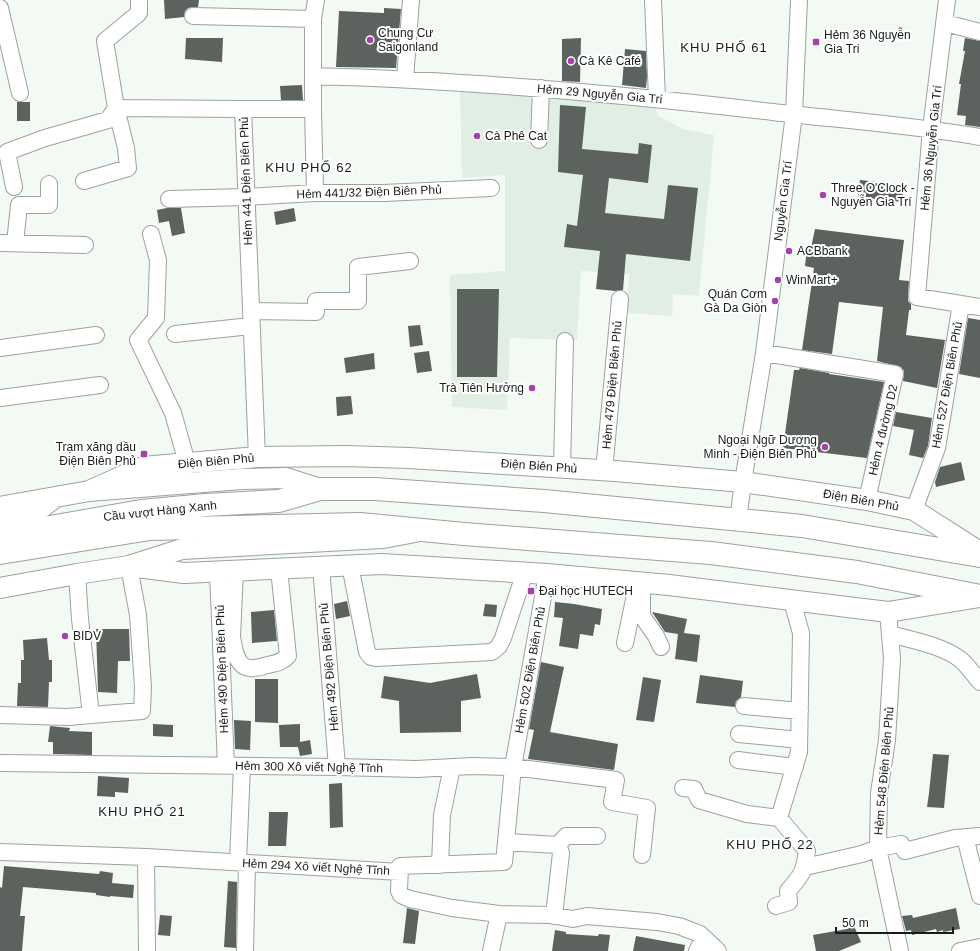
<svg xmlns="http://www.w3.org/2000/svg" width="980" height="951" font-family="Helvetica,sans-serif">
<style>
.built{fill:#e0eee3}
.building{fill:#5c625d}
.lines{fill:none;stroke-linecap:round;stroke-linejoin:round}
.minor-casing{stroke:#9ba39d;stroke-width:18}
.major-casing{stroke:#9ba39d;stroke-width:22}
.highway-casing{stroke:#9ba39d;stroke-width:24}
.minor{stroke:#fff;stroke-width:16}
.major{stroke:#fff;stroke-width:20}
.highway{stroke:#fff;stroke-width:22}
.poi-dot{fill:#a542a7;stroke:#fff;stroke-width:1.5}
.labels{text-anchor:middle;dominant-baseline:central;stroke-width:4;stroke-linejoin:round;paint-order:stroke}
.poi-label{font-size:12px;fill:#191c1a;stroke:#fff;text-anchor:start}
.street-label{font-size:12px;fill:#191c1a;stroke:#fff}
.neighbourhood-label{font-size:13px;letter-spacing:1px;fill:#191c1a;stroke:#fff}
</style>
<rect width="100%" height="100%" fill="#f2faf3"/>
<!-- built -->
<path class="built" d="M 460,92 L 548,95 L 656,108 L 657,115 L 683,129 L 714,135 L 699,296 L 673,294 L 672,316 L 627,313 L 629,274 L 581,271 L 577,340 L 510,338 L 507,410 L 452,407 L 450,275 L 505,271 L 505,175 L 462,178 Z"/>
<!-- building -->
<path class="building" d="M 164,0 L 199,0 L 198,7 L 188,8 L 185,11 L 184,17 L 165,19 Z
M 384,8 L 401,9 L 396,68 L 336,67 L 339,11 L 384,13 Z
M 186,38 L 223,38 L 222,62 L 185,59 Z
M 581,38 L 580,82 L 562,81 L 562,39 Z
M 965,38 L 980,41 L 980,127 L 965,125 L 966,116 L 957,115 L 961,84 L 959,84 L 965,51 L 963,51 Z
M 625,49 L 646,51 L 647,77 L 646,88 L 622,85 Z
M 302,85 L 303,100 L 281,100 L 280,86 Z
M 17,102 L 30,102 L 30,121 L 17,121 Z
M 560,105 L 586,107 L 582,149 L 638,154 L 639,143 L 652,145 L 648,183 L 609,178 L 605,213 L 664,219 L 668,185 L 698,188 L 690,261 L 626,254 L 623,290 L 615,291 L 596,289 L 600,251 L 564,247 L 567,224 L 577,226 L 583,175 L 558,172 Z
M 860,180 L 904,185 L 902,202 L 858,197 Z
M 167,208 L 181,208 L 185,233 L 172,236 L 169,221 L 159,223 L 157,210 Z
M 294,208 L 296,221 L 276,225 L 274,212 Z
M 815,229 L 904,240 L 899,280 L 909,281 L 908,297 L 908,301 L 911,304 L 911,310 L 909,310 L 906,335 L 945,340 L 937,388 L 903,381 L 904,371 L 901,367 L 877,361 L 883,307 L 839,302 L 832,354 L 802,350 L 814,268 L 805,266 L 807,248 L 811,248 Z
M 457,289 L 499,289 L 497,377 L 457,377 Z
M 968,318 L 980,320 L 980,378 L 959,374 Z
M 420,325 L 423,345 L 410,347 L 408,326 Z
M 429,351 L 432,371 L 417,373 L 414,353 Z
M 374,353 L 375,369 L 346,373 L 344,358 Z
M 800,368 L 829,373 L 829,374 L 884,382 L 867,458 L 783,448 L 794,370 L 799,370 Z
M 351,396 L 353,414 L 337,416 L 336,397 Z
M 896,412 L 932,418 L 928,446 L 923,458 L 909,455 L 914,430 L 893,426 Z
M 961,462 L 965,480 L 936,487 L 935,482 L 940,467 Z
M 347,601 L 350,616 L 336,619 L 334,604 Z
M 555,602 L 574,604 L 602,609 L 600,625 L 595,624 L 593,636 L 580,634 L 578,649 L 559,646 L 563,618 L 554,617 Z
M 485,604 L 497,605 L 496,617 L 483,616 Z
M 274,610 L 277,641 L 252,643 L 251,612 Z
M 652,612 L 687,619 L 684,633 L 700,635 L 697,662 L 675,659 L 678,634 L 665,632 Z
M 96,629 L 129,629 L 130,661 L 118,661 L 117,693 L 98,692 Z
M 47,638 L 49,660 L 52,660 L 52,682 L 49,682 L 48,707 L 17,706 L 18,683 L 21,683 L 21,660 L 24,660 L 23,640 Z
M 541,662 L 564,667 L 550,732 L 618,744 L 614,770 L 528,759 L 534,730 L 529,729 Z
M 477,674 L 481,698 L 461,701 L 461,732 L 400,733 L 399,701 L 381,698 L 384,676 L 430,683 Z
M 700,675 L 743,681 L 741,697 L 736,701 L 735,707 L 696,703 Z
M 643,677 L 661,680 L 654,722 L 636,720 Z
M 255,679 L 278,679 L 278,723 L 255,722 Z
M 234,720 L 251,721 L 250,750 L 235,749 Z
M 153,724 L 173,725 L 173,737 L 153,736 Z
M 300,724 L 300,742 L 310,740 L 312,754 L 300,756 L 298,747 L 280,747 L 279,725 Z
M 50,726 L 70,728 L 69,731 L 92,732 L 92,755 L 53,754 L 53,742 L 48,742 Z
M 933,754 L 949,755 L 944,808 L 927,807 L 929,793 Z
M 98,776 L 129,778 L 128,793 L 115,792 L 115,797 L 97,796 Z
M 342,783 L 343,827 L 330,828 L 329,784 Z
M 269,812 L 288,812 L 286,846 L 268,846 Z
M 4,866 L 99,874 L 100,871 L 113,873 L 112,883 L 134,885 L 133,898 L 110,896 L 110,897 L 96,895 L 96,893 L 23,887 L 20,916 L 25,916 L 22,951 L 0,951 L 0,887 L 2,888 Z
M 228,881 L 237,882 L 236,948 L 224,947 Z
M 407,908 L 419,911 L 415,944 L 403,943 Z
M 956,908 L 960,929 L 943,932 L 943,930 L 937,932 L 936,929 L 912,935 L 911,930 L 906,931 L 902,916 L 912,915 L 913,918 Z
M 160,915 L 172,916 L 170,936 L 158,935 Z
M 854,926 L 861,942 L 839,951 L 816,951 L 813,935 L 847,929 Z
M 555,930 L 566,932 L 566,934 L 598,936 L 599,934 L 610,935 L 608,951 L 552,951 Z
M 636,936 L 685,945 L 684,951 L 633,951 Z"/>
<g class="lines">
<defs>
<path id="minor" d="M 653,0 L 657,99
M 0,8 L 20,93
M 193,16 L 313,19 L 313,109 L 243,109
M 313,19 L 316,0
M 945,23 L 980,32
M 313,76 C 467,80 620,94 773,112 C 842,120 911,125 980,137
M 405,79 L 411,0
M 116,108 L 243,109 L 257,457
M 313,109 L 315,193
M 539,140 L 541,88
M 84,181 L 128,168 L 126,148 L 116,108 L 105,41 L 139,13 L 139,0
M 14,187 L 7,152 L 45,138 L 108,120 L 116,108
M 169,199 L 246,197 L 315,193 L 384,193 L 491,188
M 151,234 L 158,260 L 156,318 L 138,340 L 173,413 L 187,463
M 0,243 L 85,245
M 15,243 L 19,205 L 49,205 L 49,184
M 961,304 L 980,307
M 251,311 L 316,312 L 316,301 L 358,301 L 358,267 L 410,261
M 175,334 L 251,326
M 0,348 L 96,335
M 764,353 L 895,374 L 867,500
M 0,398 L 100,385
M 562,468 L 565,341
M 604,471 L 620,299
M 914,510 L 937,448 L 961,304 L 917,297 L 931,129 L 947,0
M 738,520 L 743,482 L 764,353 L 794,114 L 799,0
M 350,565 L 367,652 L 371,657 L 376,658 L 492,652 L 499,646 L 503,638 L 525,572
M 321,566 L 337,767
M 235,571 L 232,637 C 234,648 236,667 250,668 C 256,669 263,666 268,665 C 276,663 283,662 288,656 L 279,569
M 218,572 L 226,766
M 642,582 L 642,616 L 656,636 L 661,647
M 888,612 L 892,658 L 887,740 L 879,793 L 878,848 L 900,951
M 890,634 C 912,640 944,646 961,660 C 968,666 974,675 980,682
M 625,643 L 635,595
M 744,706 L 800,711
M 0,715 L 68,717 L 91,715 L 80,619 L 77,574
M 91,715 L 142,711 L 143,687 L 138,615 L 129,566
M 739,734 L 799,740
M 738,760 L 795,767
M 0,763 L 337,767 L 417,769 L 472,766 L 513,767 L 616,780 L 612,802 L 647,808 L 642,855
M 683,788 L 694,789 L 699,800 L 747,814 L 779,818
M 597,836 L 566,836 L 558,845 L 506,842 L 504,862 L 400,866 L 399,891 L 401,895 L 410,899 L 452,908 L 499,914 L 551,915 L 573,919 L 587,916 L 657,922 L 679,926 L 700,934 L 718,951
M 965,837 L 980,896
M 506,842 L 513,767 L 547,574
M 0,852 L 146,857 L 400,872
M 146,857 L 147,951
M 238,862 L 242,766
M 440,865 L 442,815 L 452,767
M 805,867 L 862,854 L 878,848 L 901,844 L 905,851 L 955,838 L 980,836
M 776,906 L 789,902 L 788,891 C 802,875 804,872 807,851 L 779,818 L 799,752 L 801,633 L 792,601
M 554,916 L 561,853 L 558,845
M 245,951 L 247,863
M 491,951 L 499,914
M 697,951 L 704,938
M 960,951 L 980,947"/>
<path id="major" d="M 89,491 L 143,467 L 257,457 L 346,456 L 409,458 L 615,471 L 743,482 L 867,500 L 914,510 L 980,552
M 0,507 L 89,491 L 241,479 L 286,478 L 320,489
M 0,524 L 28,518 L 53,499
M 129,566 L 184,573 L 382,564 L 547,574 L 669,585 L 888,612 L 979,597
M 0,588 L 77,574 L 129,566 L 182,549 L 383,538 L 415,532"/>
<path id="highway" d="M 0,536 L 141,511 L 206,505 L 279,501 L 320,489 L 375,489 L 544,501 L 802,526 L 980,556
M 0,553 L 150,529 L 360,524 L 464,534 L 711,553 L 857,572 L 980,596"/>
</defs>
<!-- minor casing -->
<use href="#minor" class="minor-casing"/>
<!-- major casing -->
<use href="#major" class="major-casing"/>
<!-- highway casing -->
<use href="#highway" class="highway-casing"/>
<!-- minor -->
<use href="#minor" class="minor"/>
<!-- major -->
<use href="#major" class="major"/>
<!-- highway -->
<use href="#highway" class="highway"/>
</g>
<!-- markers -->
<g class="poi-dot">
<circle cx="370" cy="40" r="4"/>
<rect x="812" y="38" width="8" height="8" rx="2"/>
<circle cx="571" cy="61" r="4"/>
<circle cx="477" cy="136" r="4"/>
<circle cx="823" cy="195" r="4"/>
<circle cx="789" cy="251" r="4"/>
<circle cx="778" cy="280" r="4"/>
<circle cx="775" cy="301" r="4"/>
<circle cx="532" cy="388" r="4"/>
<circle cx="825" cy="447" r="4"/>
<rect x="140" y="450" width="8" height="8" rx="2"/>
<rect x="527" y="587" width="8" height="8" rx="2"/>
<circle cx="65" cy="636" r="4"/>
</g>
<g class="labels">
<!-- poi labels -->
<g class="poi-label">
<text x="378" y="33">Chung Cư<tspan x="378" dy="14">Saigonland</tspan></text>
<text x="824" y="35">Hẻm 36 Nguyễn<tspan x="824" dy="14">Gia Tri</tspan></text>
<text x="579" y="61">Cà Kê Café</text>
<text x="485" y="136">Cà Phê Cat</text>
<text x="831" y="188">Three O'Clock -<tspan x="831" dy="14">Nguyễn Gia Trí</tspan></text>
<text x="797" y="251">ACBbank</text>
<text x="786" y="280">WinMart+</text>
<text x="767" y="294" text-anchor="end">Quán Cơm<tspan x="767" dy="14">Gà Da Giòn</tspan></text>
<text x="524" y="388" text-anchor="end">Trà Tiên Hưởng</text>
<text x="817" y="440" text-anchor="end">Ngoại Ngữ Dương<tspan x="817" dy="14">Minh - Điện Biên Phủ</tspan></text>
<text x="136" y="447" text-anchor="end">Trạm xăng dầu<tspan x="136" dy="14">Điện Biên Phủ</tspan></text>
<text x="539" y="591">Đại học HUTECH</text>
<text x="73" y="636">BIDV</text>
</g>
<!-- street labels -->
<g class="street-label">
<text transform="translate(600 94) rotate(5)">Hẻm 29 Nguyễn Gia Trí</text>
<text transform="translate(931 148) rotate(-84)">Hẻm 36 Nguyễn Gia Trí</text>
<text transform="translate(246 181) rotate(-92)">Hẻm 441 Điện Biên Phủ</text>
<text transform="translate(369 192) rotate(-2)">Hẻm 441/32 Điện Biên Phủ</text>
<text transform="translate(783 201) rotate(-83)">Nguyễn Gia Trí</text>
<text transform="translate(612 385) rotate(-85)">Hẻm 479 Điện Biên Phủ</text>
<text transform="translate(947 385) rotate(-80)">Hẻm 527 Điện Biên Phủ</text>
<text transform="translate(883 430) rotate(-77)">Hẻm 4 đường D2</text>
<text transform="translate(216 461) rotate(-5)">Điện Biên Phủ</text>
<text transform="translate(539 466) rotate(4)">Điện Biên Phủ</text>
<text transform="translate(861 500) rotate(10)">Điện Biên Phủ</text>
<text transform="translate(160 511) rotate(-6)">Cầu vượt Hàng Xanh</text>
<text transform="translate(329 667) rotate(-95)">Hẻm 492 Điện Biên Phủ</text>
<text transform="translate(222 669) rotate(-92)">Hẻm 490 Điện Biên Phủ</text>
<text transform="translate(530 670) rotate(-80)">Hẻm 502 Điện Biên Phủ</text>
<text transform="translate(309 767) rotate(1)">Hẻm 300 Xô viết Nghệ Tĩnh</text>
<text transform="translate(884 771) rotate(-85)">Hẻm 548 Điện Biên Phủ</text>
<text transform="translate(316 867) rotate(3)">Hẻm 294 Xô viết Nghệ Tĩnh</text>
</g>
<!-- neighbourhood labels -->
<g class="neighbourhood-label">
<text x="724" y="47">KHU PHỐ 61</text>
<text x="309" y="167">KHU PHỐ 62</text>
<text x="142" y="811">KHU PHỐ 21</text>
<text x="770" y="844">KHU PHỐ 22</text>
</g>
</g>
<!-- scale -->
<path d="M836 927v6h117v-6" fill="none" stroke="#191c1a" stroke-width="2"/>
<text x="842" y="927" font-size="12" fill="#191c1a" stroke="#ffffff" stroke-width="3" paint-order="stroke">50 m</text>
</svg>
